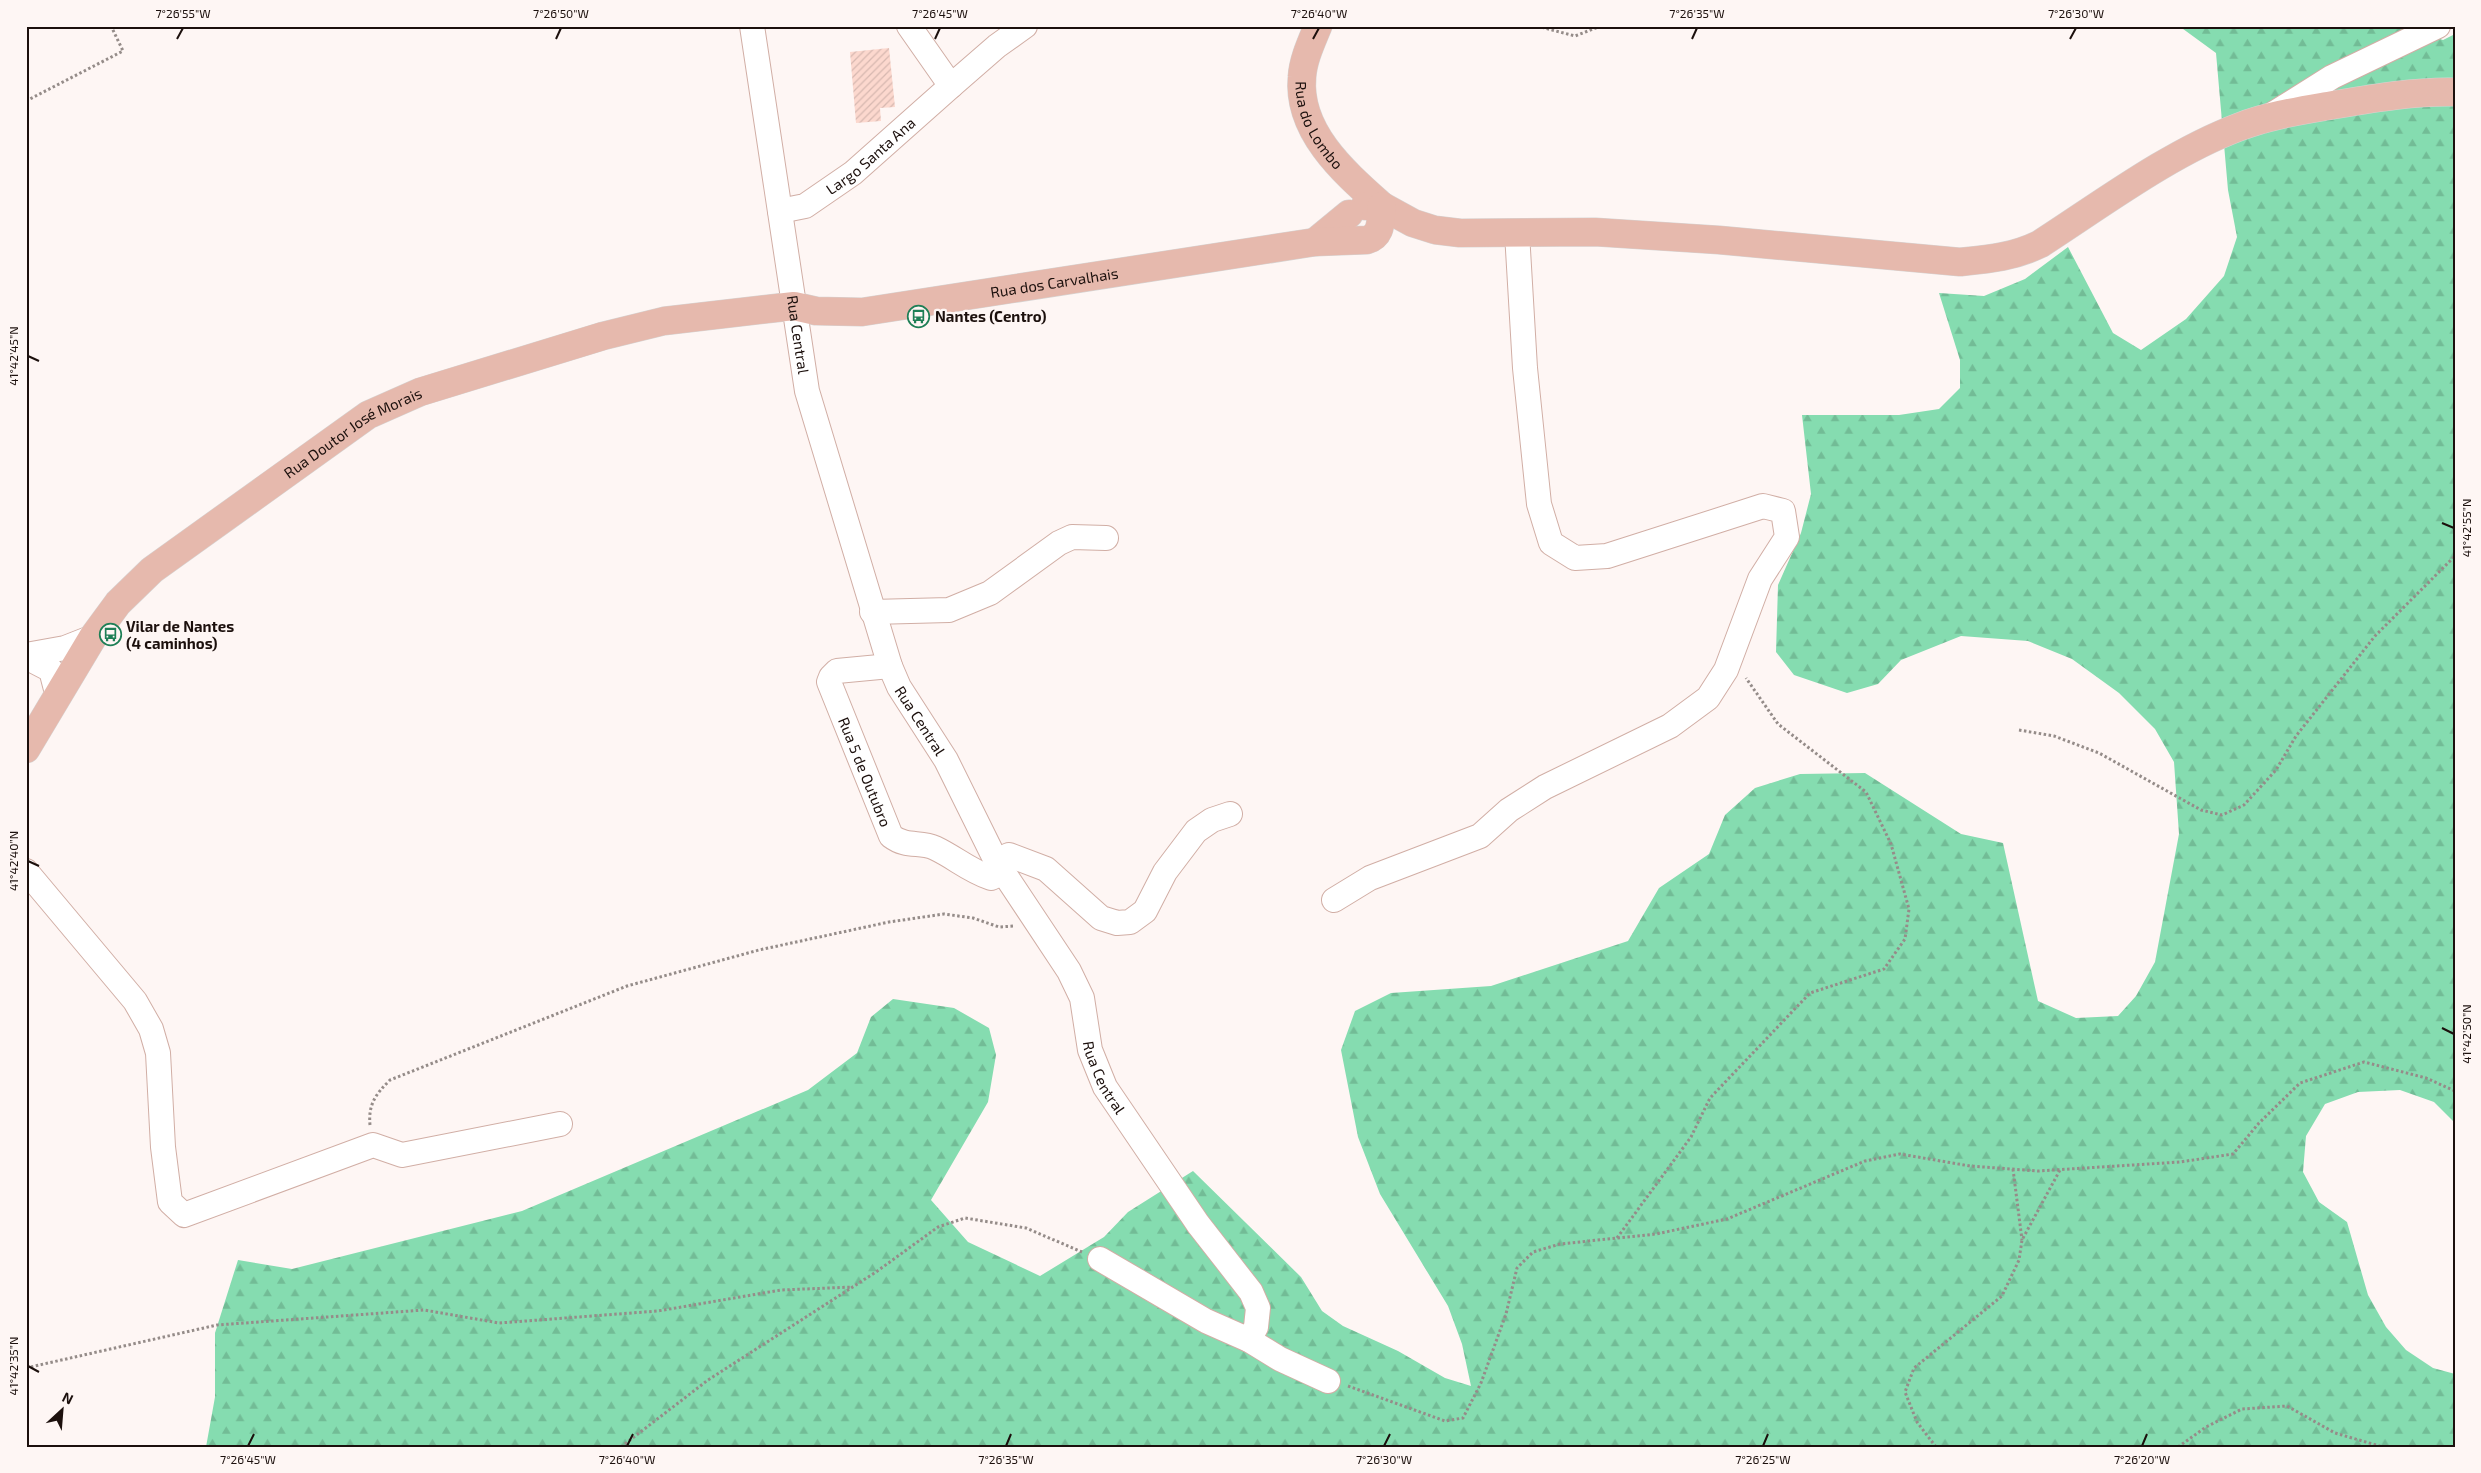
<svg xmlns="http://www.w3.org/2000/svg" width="2481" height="1473" font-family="'Exo 2',sans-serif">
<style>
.forest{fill:url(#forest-firs)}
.building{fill:url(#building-hatch)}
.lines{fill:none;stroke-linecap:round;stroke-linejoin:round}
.minor-casing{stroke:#d1aea5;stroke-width:26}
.major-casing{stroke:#d6d4d3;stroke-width:29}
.path{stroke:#958c89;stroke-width:3;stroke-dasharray:2.5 2.5;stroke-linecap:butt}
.minor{stroke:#fff;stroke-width:24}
.major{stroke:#e6b9ad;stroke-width:28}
.ticks{fill:none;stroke:#1c100d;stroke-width:2}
.labels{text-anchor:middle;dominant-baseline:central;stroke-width:4.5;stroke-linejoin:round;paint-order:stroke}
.street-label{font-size:15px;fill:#1c100d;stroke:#fef6f4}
.poi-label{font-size:15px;font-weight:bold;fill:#1c100d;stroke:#fef6f4;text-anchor:start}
.neatline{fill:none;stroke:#1c100d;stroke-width:2}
.ticks-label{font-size:12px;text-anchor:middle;fill:#1c100d}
</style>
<defs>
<pattern id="forest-firs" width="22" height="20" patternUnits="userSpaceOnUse" patternTransform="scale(1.25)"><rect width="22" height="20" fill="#85dcb0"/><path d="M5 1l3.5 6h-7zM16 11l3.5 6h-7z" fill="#72bc96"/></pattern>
<pattern id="building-hatch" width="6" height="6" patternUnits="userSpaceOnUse" patternTransform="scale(1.25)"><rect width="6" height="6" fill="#fcd8ce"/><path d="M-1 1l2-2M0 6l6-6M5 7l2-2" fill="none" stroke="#d7b8b0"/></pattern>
</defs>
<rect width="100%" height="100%" fill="#fef6f4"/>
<!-- forest -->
<path class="forest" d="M 2179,26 L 2404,26 L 2443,40 L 2455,34 L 2455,1123 L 2434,1102 L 2400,1090 L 2358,1092 L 2325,1104 L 2306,1136 L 2303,1172 L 2319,1202 L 2347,1222 L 2368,1295 L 2386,1327 L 2406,1350 L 2433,1368 L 2455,1374 L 2455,1447 L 206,1447 L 215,1397 L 215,1333 L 238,1260 L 292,1269 L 522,1211 L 808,1090 L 857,1053 L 871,1017 L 893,999 L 954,1008 L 989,1028 L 996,1055 L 988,1102 L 931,1200 L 968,1242 L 1040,1276 L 1104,1237 L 1128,1212 L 1193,1171 L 1301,1277 L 1322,1311 L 1343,1326 L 1398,1351 L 1445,1378 L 1471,1386 L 1462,1344 L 1448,1306 L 1380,1194 L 1358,1137 L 1341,1050 L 1355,1011 L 1391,993 L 1491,986 L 1628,941 L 1659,888 L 1709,854 L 1725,815 L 1755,788 L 1800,774 L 1865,773 L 1961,834 L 2003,843 L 2038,1001 L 2076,1018 L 2118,1016 L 2136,996 L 2155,962 L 2179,834 L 2174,762 L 2155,729 L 2119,693 L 2072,659 L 2028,641 L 1961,636 L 1901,660 L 1878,684 L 1847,693 L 1794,675 L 1776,652 L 1778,585 L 1801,533 L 1811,494 L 1802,415 L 1899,415 L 1939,409 L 1960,388 L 1960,360 L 1939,293 L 1984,296 L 2025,279 L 2068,247 L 2113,333 L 2141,350 L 2186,319 L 2224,276 L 2237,237 L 2228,190 L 2216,53 Z"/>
<!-- building -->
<path class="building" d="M 889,48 L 895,107 L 880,108 L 881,121 L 856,123 L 850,52 Z"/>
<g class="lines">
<defs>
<g id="minor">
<path id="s1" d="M 752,26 L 807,391 L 890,666 L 899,687 L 946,760 L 996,861 L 1069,971 L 1082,998 L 1090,1050 L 1105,1087 L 1198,1224 L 1251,1292 L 1258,1308 L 1256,1327 L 1249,1340"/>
<path d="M 909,26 L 951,86"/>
<path d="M 2273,114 L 2332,77 L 2438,26"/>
<path id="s2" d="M 780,211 L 805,206 L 853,173 L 951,86 L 997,46 L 1025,26"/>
<path d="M 872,612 L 949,610 L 990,593 L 1059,543 L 1072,537 L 1106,538"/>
<path d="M 26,655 L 65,648 L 93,637"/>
<path d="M 26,657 L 51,670 L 58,697"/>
<path id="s3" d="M 890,666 L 837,671 L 831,677 L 829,682 L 891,836 C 907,848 920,841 935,848 C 956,858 968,870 991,878 L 1004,872"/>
<path d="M 996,861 L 1009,855 L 1046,869 L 1101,918 L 1117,923 L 1130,922 L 1145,911 L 1165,872 L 1196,831 L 1212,820 L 1230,814"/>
<path d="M 26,871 L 135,1001 L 151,1029 L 158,1053 L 163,1147 L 170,1202 L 184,1215 L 373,1145 L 402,1155 L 560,1124"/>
<path d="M 1334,900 L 1370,878 L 1480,836 L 1509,810 L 1545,787 L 1670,726 L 1708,698 L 1726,670 L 1760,579 L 1787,537 L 1783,511 L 1763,506 L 1607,556 L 1575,558 L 1551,543 L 1539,504 L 1525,368 L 1517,233"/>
<path d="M 1100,1259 L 1206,1321 L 1249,1340 L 1280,1359 L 1328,1381"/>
</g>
<g id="major">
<path id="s4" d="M 1318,26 C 1311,43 1303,60 1302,77 C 1297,132 1345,173 1382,206"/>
<path d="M 1365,206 L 1382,206 L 1413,223 L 1435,230 L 1460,233 L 1595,232 L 1719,240 L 1960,262 C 1990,259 2013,257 2040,244 C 2102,204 2170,153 2239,127 C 2267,116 2298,111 2327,106 C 2369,99 2412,91 2455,92"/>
<path d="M 1315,242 L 1349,214"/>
<path id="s5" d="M 26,749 L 93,637 L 118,603 L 152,570 L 368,415 L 420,392 L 603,336 L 664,321 L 794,306 L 816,311 L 862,312 L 1315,242 L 1367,240 C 1383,235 1380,220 1382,206"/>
</g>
</defs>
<!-- minor casing -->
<use href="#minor" class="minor-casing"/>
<!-- major casing -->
<use href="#major" class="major-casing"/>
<!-- path -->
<path class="path" d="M 1537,26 L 1575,36 L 1601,26
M 26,101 L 123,51 L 111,26
M 2019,730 L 2054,736 L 2099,753 L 2201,810 L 2222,815 L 2244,805 L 2276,770 L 2296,736 L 2375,636 L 2455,556
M 370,1125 C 368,1104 376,1094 390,1080 L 627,986 L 759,950 L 889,922 L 944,914 L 973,918 L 999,927 L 1014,926
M 2013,1169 L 2022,1240
M 1617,1238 L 1691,1137 L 1710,1098 L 1810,993 L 1884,969 L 1905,939 L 1909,909 L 1891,844 L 1866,792 L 1778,724 L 1746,678
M 26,1368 L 217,1325 L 424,1310 L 499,1323 L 658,1311 L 781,1290 L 853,1287
M 1348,1386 L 1445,1421 L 1463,1418 L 1481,1383 L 1506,1314 L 1517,1268 L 1533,1252 L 1560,1244 L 1656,1234 L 1727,1219 L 1865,1161 L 1900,1154 L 1970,1166 L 2038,1171 L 2180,1162 L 2233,1154 L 2259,1123 L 2300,1083 L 2364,1062 L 2426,1078 L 2455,1091
M 621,1447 L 708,1380 L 876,1272 L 938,1227 L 965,1218 L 1026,1228 L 1082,1252
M 1936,1447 L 1917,1422 L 1905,1392 L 1914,1368 L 2002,1296 L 2019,1260 L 2022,1240 L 2060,1170
M 2178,1447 L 2206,1427 L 2242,1409 L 2287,1406 L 2335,1433 L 2383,1447"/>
<!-- minor -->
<use href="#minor" class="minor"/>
<!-- major -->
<use href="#major" class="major"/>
</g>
<!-- ticks -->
<path class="ticks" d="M 177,39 L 183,28M 556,39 L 561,28M 935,39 L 940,28M 1313,39 L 1319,28M 1692,39 L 1697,28M 2070,39 L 2076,28M 28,356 L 39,361M 2442,523 L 2454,528M 28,861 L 39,866M 2442,1028 L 2454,1034M 28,1366 L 39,1372M 248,1446 L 254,1434M 627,1446 L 633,1434M 1006,1446 L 1011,1434M 1384,1446 L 1390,1434M 1763,1446 L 1768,1434M 2142,1446 L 2147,1434"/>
<!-- icons -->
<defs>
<symbol id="bus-ring" viewBox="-11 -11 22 22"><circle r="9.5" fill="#fef6f4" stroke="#1e7f56" stroke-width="1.5"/><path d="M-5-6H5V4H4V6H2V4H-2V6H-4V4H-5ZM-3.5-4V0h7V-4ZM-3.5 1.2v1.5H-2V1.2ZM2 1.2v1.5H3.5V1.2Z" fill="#1e7f56"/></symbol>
</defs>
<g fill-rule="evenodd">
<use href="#bus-ring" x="906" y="304" width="25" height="25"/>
<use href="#bus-ring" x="98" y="622" width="25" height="25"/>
</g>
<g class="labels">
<!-- street labels -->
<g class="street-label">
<text stroke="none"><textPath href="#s4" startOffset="106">Rua do Lombo</textPath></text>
<text stroke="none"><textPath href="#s2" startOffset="108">Largo Santa Ana</textPath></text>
<text stroke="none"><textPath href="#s5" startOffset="1191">Rua dos Carvalhais</textPath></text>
<text stroke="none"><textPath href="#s1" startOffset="312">Rua Central</textPath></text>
<text stroke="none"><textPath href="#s5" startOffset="464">Rua Doutor José Morais</textPath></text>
<text stroke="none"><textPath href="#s1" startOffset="719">Rua Central</textPath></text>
<text stroke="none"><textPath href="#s3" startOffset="164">Rua 5 de Outubro</textPath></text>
<text stroke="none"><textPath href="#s1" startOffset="1124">Rua Central</textPath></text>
</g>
<!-- poi labels -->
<g class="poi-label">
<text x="935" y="316">Nantes (Centro)</text>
<text x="126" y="626">Vilar de Nantes<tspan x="126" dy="17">(4 caminhos)</tspan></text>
</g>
</g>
<!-- border -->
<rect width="2481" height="1473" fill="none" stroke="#fef6f4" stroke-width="55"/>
<!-- north arrow -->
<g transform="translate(62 1410) rotate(26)" stroke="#fef6f4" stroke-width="4" paint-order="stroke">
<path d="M0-4L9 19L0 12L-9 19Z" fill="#1c100d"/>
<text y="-8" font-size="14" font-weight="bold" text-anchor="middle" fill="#1c100d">N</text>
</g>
<rect x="28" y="28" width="2426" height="1418" class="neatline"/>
<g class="ticks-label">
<text x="183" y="18">7°26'55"W</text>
<text x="561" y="18">7°26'50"W</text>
<text x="940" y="18">7°26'45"W</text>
<text x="1319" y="18">7°26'40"W</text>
<text x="1697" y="18">7°26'35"W</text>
<text x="2076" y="18">7°26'30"W</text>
<text transform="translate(14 356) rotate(-90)" y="4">41°42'45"N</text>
<text transform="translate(2467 528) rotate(-90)" y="4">41°42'55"N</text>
<text transform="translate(14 861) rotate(-90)" y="4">41°42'40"N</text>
<text transform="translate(2467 1034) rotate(-90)" y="4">41°42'50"N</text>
<text transform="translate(14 1366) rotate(-90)" y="4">41°42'35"N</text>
<text x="248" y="1464">7°26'45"W</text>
<text x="627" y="1464">7°26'40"W</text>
<text x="1006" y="1464">7°26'35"W</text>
<text x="1384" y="1464">7°26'30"W</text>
<text x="1763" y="1464">7°26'25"W</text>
<text x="2142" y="1464">7°26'20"W</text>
</g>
</svg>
